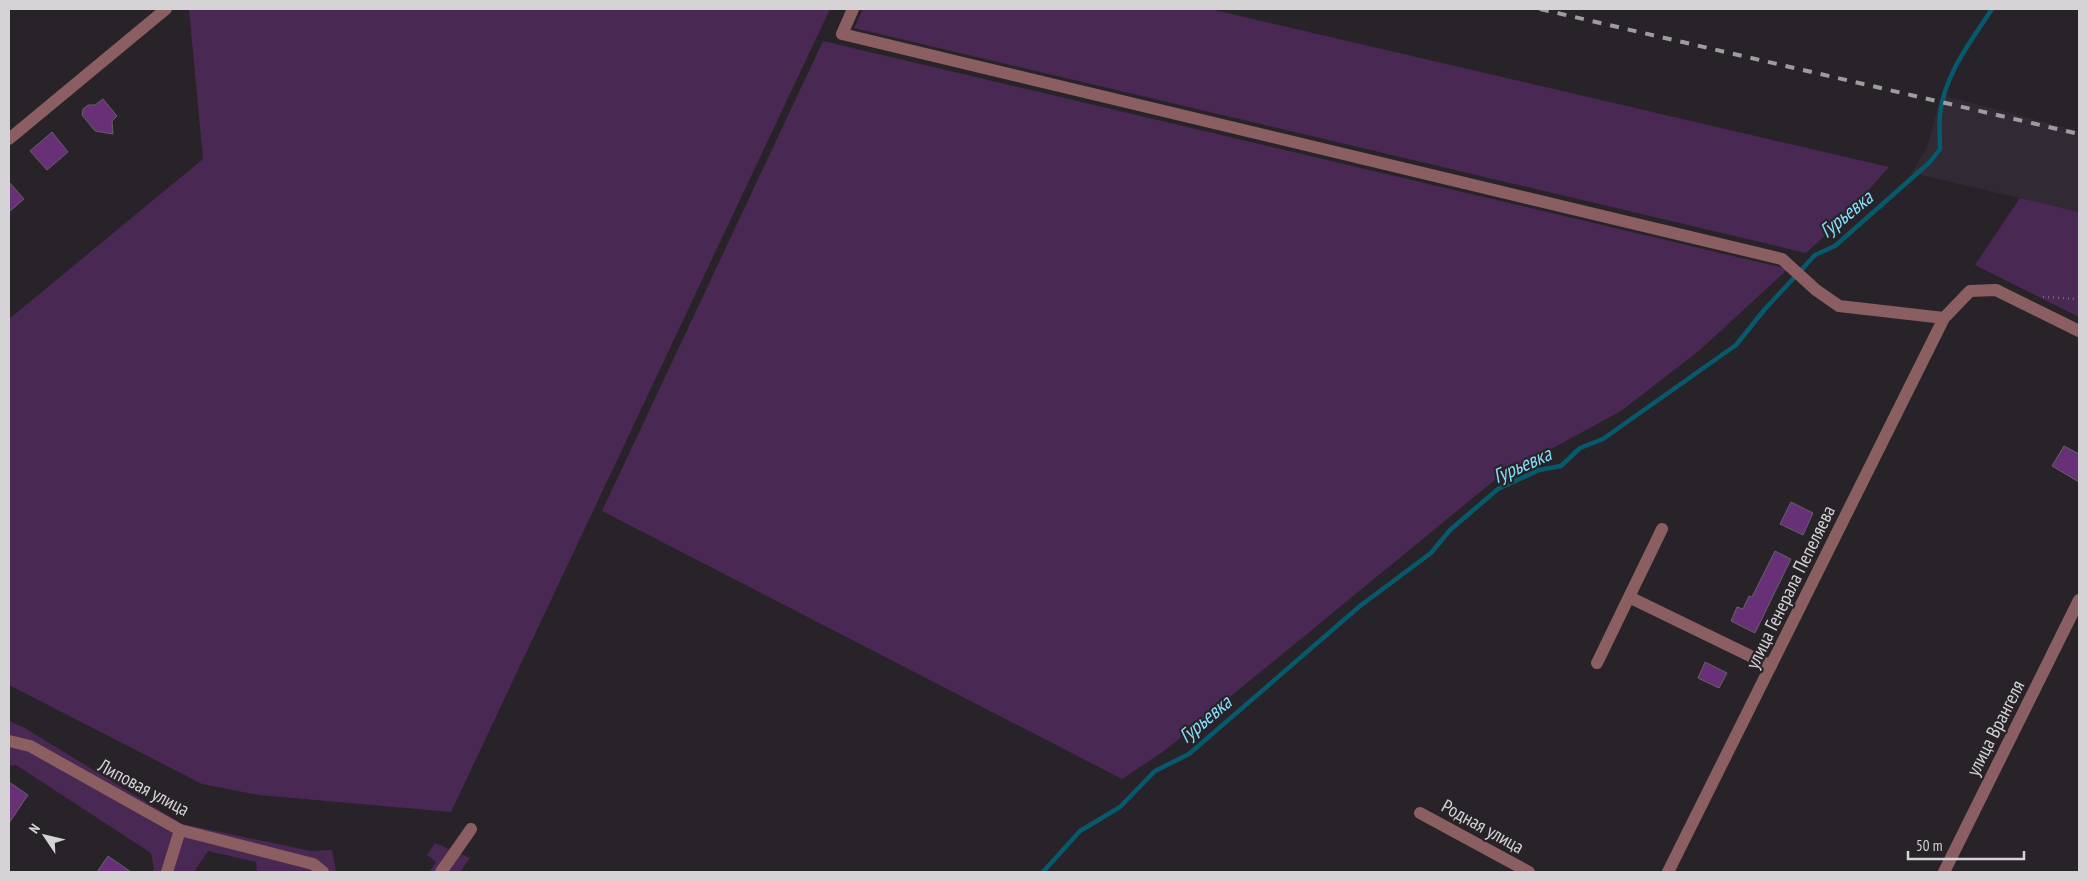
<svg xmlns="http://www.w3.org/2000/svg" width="2088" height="881" font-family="'PT Sans Narrow',sans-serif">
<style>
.built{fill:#312933}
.green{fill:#4a2854}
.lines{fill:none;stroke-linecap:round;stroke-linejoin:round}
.stream{stroke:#075a6e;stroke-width:4.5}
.building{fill:#683077;stroke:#656167}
.path{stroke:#726f73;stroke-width:2.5;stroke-dasharray:1 4;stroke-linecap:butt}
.minor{stroke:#8b5f62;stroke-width:12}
.rail{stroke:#9f9ca0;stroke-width:4;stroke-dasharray:9 9;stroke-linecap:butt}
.labels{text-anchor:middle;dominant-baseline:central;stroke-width:4.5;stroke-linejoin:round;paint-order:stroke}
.street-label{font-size:19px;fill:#d5d3d6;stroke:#272328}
.water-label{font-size:20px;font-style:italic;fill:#85defb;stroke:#272328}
</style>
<rect width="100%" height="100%" fill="#272328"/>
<!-- built -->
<path class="built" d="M 1941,95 L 2079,131 L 2079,212 L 1912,173 L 1927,147 Z"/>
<!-- green -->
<path class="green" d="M 189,9 L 830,9 L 451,812 L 259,795 L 202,784 L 9,685 L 9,319 L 203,159 Z
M 863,9 L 1210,9 L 1889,167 L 1842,220 L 1806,253 L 854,28 Z
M 823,41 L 1788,269 L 1700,350 L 1621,411 L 1496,479 L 1164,751 L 1122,779 L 602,511 Z
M 2020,198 L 2079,212 L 2079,317 L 1975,265 Z
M 9,721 L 23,727 L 182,824 L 311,851 L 332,850 L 336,872 L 257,872 L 256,862 L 208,851 L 194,872 L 152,872 L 154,869 L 151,853 L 16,765 L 9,766 Z
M 435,843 L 470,858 L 460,872 L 429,872 L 436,862 L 427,855 Z"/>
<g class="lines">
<!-- stream -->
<path class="stream" d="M 1043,872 L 1080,831 L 1120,807 L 1155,771 L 1189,754 L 1360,606 L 1431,553 L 1450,530 L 1498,489 L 1539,470 L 1561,466 L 1580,448 L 1603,439 L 1736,345 L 1765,309 L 1815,255 L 1835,246 L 1930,162 L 1940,149 C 1940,138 1939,126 1940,115 C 1944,75 1971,41 1992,9"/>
</g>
<!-- building -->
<path class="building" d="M 103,99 L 117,116 L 112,121 L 113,134 L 95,131 L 82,115 L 83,109 L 88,105 L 95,105 Z
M 52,132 L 68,152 L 47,170 L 30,151 Z
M 9,182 L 24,199 L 9,212 Z
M 2064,446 L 2079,454 L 2079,482 L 2052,466 Z
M 1791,502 L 1813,513 L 1803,535 L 1780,524 Z
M 1775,551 L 1791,559 L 1755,633 L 1731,621 L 1737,607 L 1743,609 L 1749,596 L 1752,597 Z
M 1705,662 L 1727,673 L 1719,688 L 1698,678 Z
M 9,782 L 28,795 L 9,823 Z
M 108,856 L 131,872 L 97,872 Z"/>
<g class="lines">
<!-- path -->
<path class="path" d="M 2043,297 L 2079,299"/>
<!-- minor -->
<path class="minor" d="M 853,9 L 842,34 L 1782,259 L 1816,290 L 1839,306 L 1944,318
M 9,139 L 166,9
M 1629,597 L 1771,666
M 1597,663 L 1662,529
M 9,741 L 30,746 L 180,830 L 313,864 L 323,872
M 1420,813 L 1529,872
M 167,872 L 180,830
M 441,872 L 471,829
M 1668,872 L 1944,318 L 1970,291 L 1996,290 L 2079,331
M 1944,872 L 2079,600"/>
<!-- rail -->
<path class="rail" d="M 1540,9 L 2079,134"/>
</g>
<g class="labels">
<!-- street labels -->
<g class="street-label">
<text transform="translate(1790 587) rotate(-64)">улица Генерала Пепеляева</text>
<text transform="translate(1995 728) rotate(-63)">улица Врангеля</text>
<text transform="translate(144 787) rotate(28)">Липовая улица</text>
<text transform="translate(1483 826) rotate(29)">Родная улица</text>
</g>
<!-- water labels -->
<g class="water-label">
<text transform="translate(1846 214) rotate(-39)">Гурьевка</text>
<text transform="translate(1522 465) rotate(-24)">Гурьевка</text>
<text transform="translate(1205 719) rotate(-40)">Гурьевка</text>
</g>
</g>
<!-- border -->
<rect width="2088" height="881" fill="none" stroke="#d5d3d6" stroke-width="20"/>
<!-- north arrow -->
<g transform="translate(45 836) rotate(305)" stroke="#272328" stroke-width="4" paint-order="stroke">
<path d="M0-4L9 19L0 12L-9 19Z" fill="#d5d3d6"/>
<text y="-8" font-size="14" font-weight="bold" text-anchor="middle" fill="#d5d3d6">N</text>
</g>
<!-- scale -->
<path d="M1908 851v8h116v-8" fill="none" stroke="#d5d3d6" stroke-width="2.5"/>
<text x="1916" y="851" font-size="15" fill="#d5d3d6" stroke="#272328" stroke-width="4" paint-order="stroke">50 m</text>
</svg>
